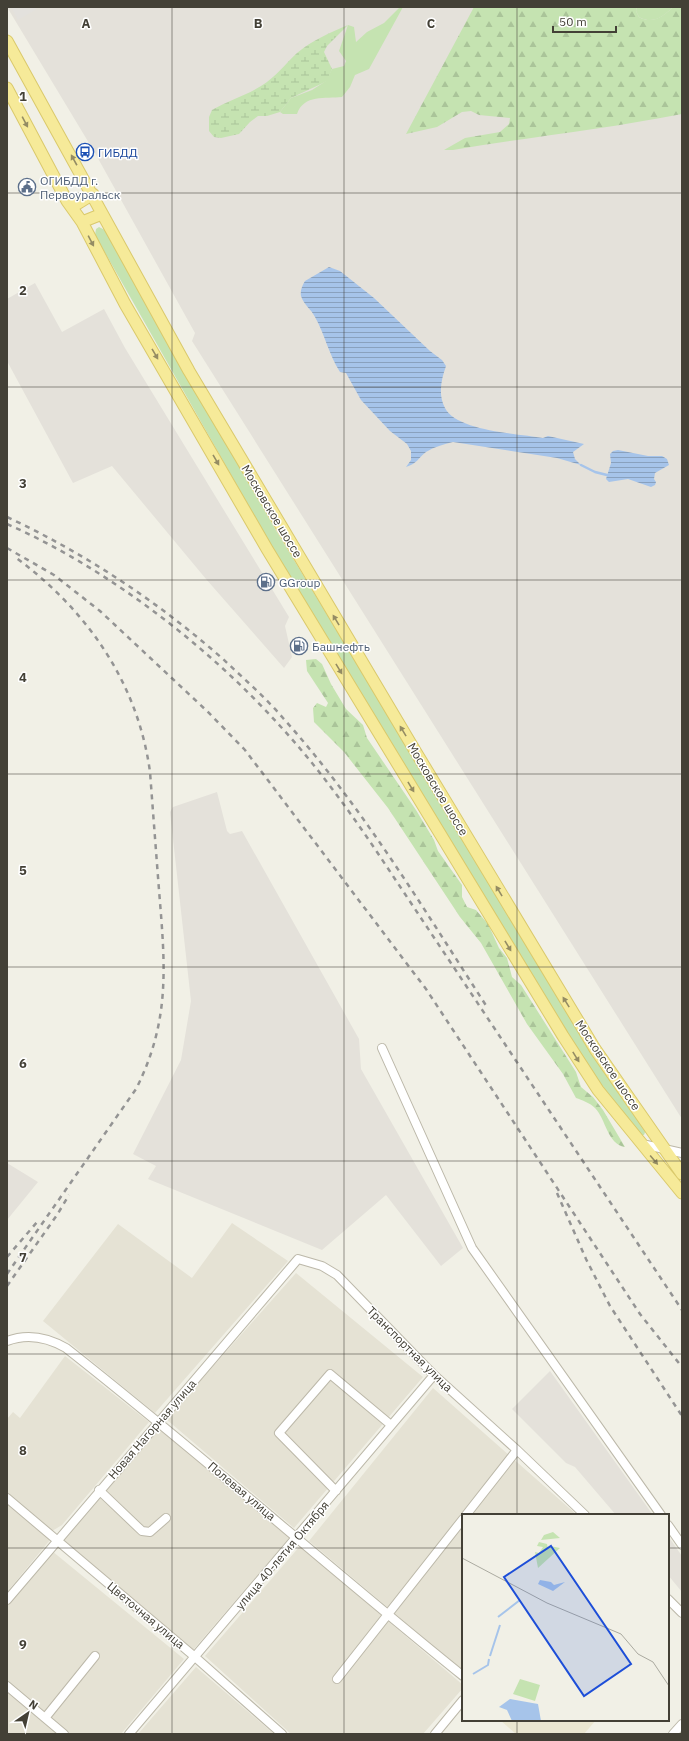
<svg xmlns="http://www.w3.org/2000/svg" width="689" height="1741" font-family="'IBM Plex Sans',sans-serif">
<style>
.residential{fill:#e5e2d4}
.industrial{fill:#e4e1da}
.education{fill:#eae6d0}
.green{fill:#c5e3b1}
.forest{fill:url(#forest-firs)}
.wetland{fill:url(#wetland-marsh)}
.parking{fill:#e3e1dd}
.water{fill:url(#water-rules)}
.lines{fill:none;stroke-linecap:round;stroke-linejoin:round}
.stream{stroke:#a6c4ea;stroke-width:2.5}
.minor-casing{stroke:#bcb8a9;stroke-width:10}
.major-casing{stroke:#dac96b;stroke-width:13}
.minor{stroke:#fff;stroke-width:8}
.major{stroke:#f6ea99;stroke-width:11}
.rail{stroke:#949494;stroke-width:2.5;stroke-dasharray:5 5;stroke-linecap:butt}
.oneway{fill:#948c63}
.grid{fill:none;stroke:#434036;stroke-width:1;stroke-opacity:0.55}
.labels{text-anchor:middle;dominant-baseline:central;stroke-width:3;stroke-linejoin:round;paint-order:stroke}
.transit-label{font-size:12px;fill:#164399;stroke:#fff;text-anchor:start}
.service-label{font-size:12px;fill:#4e5e75;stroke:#fff;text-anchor:start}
.street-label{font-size:12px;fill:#434036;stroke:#fff}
.inset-river{fill:none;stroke:#a6c4ea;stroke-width:2}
.inset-road{fill:none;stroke:#abaaa0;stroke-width:1}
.view{fill:#1d4ed8;fill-opacity:0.15;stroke:#1d4ed8;stroke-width:2}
.inset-edge{fill:none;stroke:#434036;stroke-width:2}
.grid-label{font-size:13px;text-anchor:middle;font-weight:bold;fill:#434036;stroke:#fff;stroke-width:3;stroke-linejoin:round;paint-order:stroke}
</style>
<defs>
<pattern id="forest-firs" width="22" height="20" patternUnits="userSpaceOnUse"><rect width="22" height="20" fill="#c5e3b1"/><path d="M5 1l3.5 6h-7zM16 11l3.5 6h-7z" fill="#aac499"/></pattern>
<pattern id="wetland-marsh" width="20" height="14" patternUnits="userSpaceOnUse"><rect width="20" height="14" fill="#c5e3b1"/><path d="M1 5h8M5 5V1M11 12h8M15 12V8" fill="none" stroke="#aac499"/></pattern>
<pattern id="water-rules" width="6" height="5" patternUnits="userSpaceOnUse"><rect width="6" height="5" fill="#a6c4ea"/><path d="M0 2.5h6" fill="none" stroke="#89a1be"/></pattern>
</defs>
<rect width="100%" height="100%" fill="#f1f0e6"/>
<!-- residential -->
<path class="residential" d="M 232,1223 L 288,1261 L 155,1413 L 43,1321 L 118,1224 L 192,1278 Z
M 296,1273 L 423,1377 L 294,1528 L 166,1419 Z
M 65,1356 L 149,1422 L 62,1525 L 52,1531 L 7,1493 L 7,1419 L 13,1412 L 20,1418 Z
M 433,1388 L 577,1515 L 463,1515 L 463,1671 L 309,1541 Z
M 160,1428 L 290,1537 L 193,1650 L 62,1539 Z
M 7,1504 L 50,1540 L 7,1592 Z
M 300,1546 L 463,1685 L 463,1688 L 423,1734 L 291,1734 L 205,1656 Z
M 52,1551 L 184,1659 L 121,1734 L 7,1734 L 7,1606 Z
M 196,1667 L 274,1734 L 138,1734 Z"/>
<!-- industrial -->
<path class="industrial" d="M 7,7 L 682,7 L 682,1119 L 192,341 L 195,333 L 95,153 Z
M 35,283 L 62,332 L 104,309 L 125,348 L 289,617 L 285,626 L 292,657 L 284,668 L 206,579 L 112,466 L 73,483 L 7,361 L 7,299 Z
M 217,792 L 227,831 L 230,834 L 242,831 L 359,1039 L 361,1069 L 463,1248 L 441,1266 L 386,1195 L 322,1250 L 148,1179 L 156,1166 L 133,1154 L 181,1060 L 191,1001 L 170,812 L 173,807 Z
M 7,1163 L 38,1182 L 7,1220 Z
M 550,1371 L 653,1515 L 616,1515 L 575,1467 L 566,1463 L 512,1409 Z
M 668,1536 L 682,1556 L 682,1592 L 668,1575 Z"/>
<!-- education -->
<path class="education" d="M 500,1720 L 596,1720 L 584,1734 L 516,1734 Z"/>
<!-- green -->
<path class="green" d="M 400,7 L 403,7 L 369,69 L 355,75 L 350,87 L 342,97 C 325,99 304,94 297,114 L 283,114 L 280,112 L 291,98 L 312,90 L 326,81 L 332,69 L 344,66 L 346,61 L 339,51 L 348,25 L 354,27 L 356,42 L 367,32 L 384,23 Z
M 637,7 L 673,7 C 664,16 653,25 639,17 L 636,11 Z
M 99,227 L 105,230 L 274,527 L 577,1028 L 646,1130 L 644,1135 L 637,1135 L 566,1034 L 264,533 L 95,235 L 96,229 Z"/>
<!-- forest -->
<path class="forest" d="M 474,7 L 637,7 L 636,11 L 639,17 C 652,25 664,16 673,7 L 682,7 L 682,114 C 606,129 529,137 453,150 L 444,150 L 465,138 L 500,132 L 509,124 L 510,118 L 479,115 L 471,111 L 462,112 L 437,127 L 406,134 Z
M 316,659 L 322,664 L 331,684 L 346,709 L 363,725 L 367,738 L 416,810 L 434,840 L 438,851 L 462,885 L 462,897 L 467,907 L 476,910 L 488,924 L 499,948 L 507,958 L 512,977 L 521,985 L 576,1072 L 581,1087 L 593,1097 L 603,1110 L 625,1147 C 607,1144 606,1119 595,1108 C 590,1103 582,1100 576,1098 L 563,1074 L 527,1024 L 481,943 L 460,917 L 388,808 L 344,752 L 314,722 L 313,708 L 317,703 L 326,707 L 328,703 L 307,671 L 306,660 Z"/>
<!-- wetland -->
<path class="wetland" d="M 348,25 L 327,46 L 324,52 L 332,69 L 327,81 L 321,84 L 291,98 L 280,112 L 267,116 L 258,116 L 250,122 L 239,134 L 221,138 L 214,137 L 209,131 L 209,117 L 212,110 C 227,101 245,96 261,86 C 276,77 285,64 297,53 C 311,41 331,32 348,25 Z"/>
<!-- parking -->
<path class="parking" d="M 11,7 L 36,7 L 35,10 L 18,20 Z"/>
<!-- water -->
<path class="water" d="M 329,267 L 340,271 L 374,298 L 430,351 L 442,360 L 446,366 C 441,380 438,395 445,408 C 456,431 520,434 543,438 L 548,436 L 584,444 L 573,452 L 575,459 L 581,465 L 557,458 L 453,442 C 444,444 434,447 426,452 C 417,459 418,463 406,467 L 411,460 L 411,451 L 407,444 L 390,431 L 361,400 L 346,373 L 340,372 C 329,355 325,335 315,317 C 311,309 304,305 301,296 C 300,291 302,286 305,281 Z
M 618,450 L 648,456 L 662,456 L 667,459 L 669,465 L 655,473 L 654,479 L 656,482 L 655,485 L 651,487 L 628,479 L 609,482 L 606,479 L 611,463 L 610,454 L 613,451 Z"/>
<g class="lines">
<!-- stream -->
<path class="stream" d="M 581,465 L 595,472 L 607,475"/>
<defs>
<path id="minor" d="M 382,1048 L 472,1248 L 661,1515
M 642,1144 L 682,1153
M 7,1341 C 28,1333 47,1337 66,1348 C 201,1454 329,1568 463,1676
M 99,1490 L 142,1531 L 150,1532 L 166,1518
M 336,1491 L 279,1433 L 330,1374 L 391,1425
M 7,1498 L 195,1657 L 282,1734
M 466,1515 L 517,1450
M 668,1525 L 682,1545
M 668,1599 L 682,1613
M 7,1600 L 298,1259 L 322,1266 L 337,1275 L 434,1375 L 517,1450 L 585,1515
M 337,1679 L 463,1519
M 7,1686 L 64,1734
M 45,1718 L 95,1656
M 129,1734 L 434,1375
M 435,1734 L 463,1700
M 673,1734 L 682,1724"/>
<path id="major" d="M 7,41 L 189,371 L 414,749 L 574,1014 L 595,1049 L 682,1174
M 7,88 L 67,201 L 82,222 L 125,304 L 267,549 L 563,1036 L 598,1090 L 682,1193
M 72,207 L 93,194
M 82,222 L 102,214"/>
</defs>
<!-- minor casing -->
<use href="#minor" class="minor-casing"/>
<!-- major casing -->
<use href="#major" class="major-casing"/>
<!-- minor -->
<use href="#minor" class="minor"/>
<!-- major -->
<use href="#major" class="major"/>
<!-- rail -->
<path class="rail" d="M 7,517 C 86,554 157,601 223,659 C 243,678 265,697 283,718 C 362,806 423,908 487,1007
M 7,524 C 107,568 208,646 281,727 C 316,765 348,809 377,852 L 682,1310
M 7,548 L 54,575 L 100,611 L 207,711 L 245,750 L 426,989 L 640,1314 L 682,1367
M 557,1193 L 586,1259 L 610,1306 L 682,1416
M 7,1257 L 38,1221
M 7,1274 L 136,1089 C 171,1020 165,964 159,890 C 156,851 153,812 150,772 C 138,683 87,610 15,557
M 7,1286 L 57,1215 L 69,1195"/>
</g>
<!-- one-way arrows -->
<defs><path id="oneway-solid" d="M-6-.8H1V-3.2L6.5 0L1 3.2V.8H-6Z"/></defs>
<g class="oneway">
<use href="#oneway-solid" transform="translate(25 122) rotate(62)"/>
<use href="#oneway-solid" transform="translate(74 160) rotate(-119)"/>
<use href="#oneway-solid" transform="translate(91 241) rotate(62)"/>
<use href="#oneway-solid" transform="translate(155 354) rotate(60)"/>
<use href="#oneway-solid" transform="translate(216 460) rotate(60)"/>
<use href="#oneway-solid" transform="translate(336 620) rotate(-121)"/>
<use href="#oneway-solid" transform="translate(339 669) rotate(59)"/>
<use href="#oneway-solid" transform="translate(403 731) rotate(-121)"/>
<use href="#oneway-solid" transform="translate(411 787) rotate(59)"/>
<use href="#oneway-solid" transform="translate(499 891) rotate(-121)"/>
<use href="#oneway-solid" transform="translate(508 946) rotate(59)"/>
<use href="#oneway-solid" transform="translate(566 1002) rotate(-122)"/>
<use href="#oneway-solid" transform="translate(576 1057) rotate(58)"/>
<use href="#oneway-solid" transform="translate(654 1160) rotate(50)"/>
</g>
<!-- grid -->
<path class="grid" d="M 172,7 L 172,1734M 344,7 L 344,1734M 517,7 L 517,1515M 7,193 L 682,193M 7,387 L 682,387M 7,580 L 682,580M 7,774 L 682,774M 7,967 L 682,967M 7,1161 L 682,1161M 7,1354 L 682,1354M 7,1548 L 463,1548M 668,1548 L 682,1548M 517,1720 L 517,1734"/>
<!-- icons -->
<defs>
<symbol id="bus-ring" viewBox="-11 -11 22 22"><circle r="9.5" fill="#fff" stroke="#1a4fb4" stroke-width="1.5"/><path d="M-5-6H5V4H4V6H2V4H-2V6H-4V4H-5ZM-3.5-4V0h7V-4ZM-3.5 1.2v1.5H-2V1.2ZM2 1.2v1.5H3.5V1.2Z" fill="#1a4fb4"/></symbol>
<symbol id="civic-ring" viewBox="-11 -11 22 22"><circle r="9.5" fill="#fff" stroke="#5c6f8a" stroke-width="1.5"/><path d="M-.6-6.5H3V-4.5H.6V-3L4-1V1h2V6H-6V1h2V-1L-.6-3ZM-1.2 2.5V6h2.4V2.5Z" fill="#5c6f8a"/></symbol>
<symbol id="fuel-ring" viewBox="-11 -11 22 22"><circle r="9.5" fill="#fff" stroke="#5c6f8a" stroke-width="1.5"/><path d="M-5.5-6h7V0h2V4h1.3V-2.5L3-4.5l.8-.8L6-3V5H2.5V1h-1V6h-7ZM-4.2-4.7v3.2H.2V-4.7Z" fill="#5c6f8a"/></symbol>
</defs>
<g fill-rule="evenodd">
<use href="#bus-ring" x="75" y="142" width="20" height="20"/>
<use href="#civic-ring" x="17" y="177" width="20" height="20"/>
<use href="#fuel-ring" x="256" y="572" width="20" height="20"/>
<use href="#fuel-ring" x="289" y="636" width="20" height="20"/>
</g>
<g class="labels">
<!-- transit labels -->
<g class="transit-label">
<text x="98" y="152">ГИБДД</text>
</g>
<!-- service labels -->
<g class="service-label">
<text x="40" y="180">ОГИБДД г.<tspan x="40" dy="14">Первоуральск</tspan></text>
<text x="279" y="582">GGroup</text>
<text x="312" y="646">Башнефть</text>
</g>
<!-- street labels -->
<g class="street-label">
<text transform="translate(272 511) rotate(59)">Московское шоссе</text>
<text transform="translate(438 789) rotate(59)">Московское шоссе</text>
<text transform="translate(608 1065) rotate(56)">Московское шоссе</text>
<text transform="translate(410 1349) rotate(45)">Транспортная улица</text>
<text transform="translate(152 1429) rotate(-49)">Новая Нагорная улица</text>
<text transform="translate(242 1491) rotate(40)">Полевая улица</text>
<text transform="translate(282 1555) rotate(-50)">улица 40-летия Октября</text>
<text transform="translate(146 1615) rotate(40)">Цветочная улица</text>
</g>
</g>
<!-- overview -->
<g transform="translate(462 1514)">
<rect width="207" height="207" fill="#f1f0e6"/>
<path d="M 91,18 L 98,24 L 79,26 L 82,21 ZM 77,28 L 85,30 L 86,35 L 88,32 L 98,34 L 76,54 L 73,38 L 77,39 L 81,33 L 75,32 Z" fill="#c5e3b1"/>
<path d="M 58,165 L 78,171 L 73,187 L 51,180 Z" fill="#c5e3b1"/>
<path d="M 78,66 L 89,68 L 92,71 L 103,68 L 91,77 L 76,70 ZM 48,185 L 76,190 L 79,207 L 50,207 L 45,196 L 37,193 Z" fill="#a6c4ea"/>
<path class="inset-river" d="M 36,103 L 58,86M 28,142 L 38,111M 11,160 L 26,151 L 27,145"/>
<path class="inset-road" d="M 0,44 L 85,89 L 159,120 L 176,140 L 191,148 L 207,172"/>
<path class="view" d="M 89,32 L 169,150 L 122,182 L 42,63 Z"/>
<rect width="207" height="207" class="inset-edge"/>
</g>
<g class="grid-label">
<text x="86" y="28">A</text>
<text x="258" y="28">B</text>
<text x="431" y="28">C</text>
<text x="23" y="101">1</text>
<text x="23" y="295">2</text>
<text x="23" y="488">3</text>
<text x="23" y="682">4</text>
<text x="23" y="875">5</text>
<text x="23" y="1068">6</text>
<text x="23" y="1262">7</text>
<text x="23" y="1455">8</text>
<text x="23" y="1649">9</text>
</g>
<!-- border -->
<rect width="689" height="1741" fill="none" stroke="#434036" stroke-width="16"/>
<!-- north arrow -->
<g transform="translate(28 1713) rotate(34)" stroke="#ffffff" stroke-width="3" paint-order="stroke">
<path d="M0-3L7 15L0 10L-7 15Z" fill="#434036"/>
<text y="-6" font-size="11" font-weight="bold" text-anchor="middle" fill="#434036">N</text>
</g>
<!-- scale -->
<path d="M553 26v6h63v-6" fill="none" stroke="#434036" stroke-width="2"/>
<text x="559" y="26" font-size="12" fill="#434036" stroke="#ffffff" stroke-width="3" paint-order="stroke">50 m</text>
</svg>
